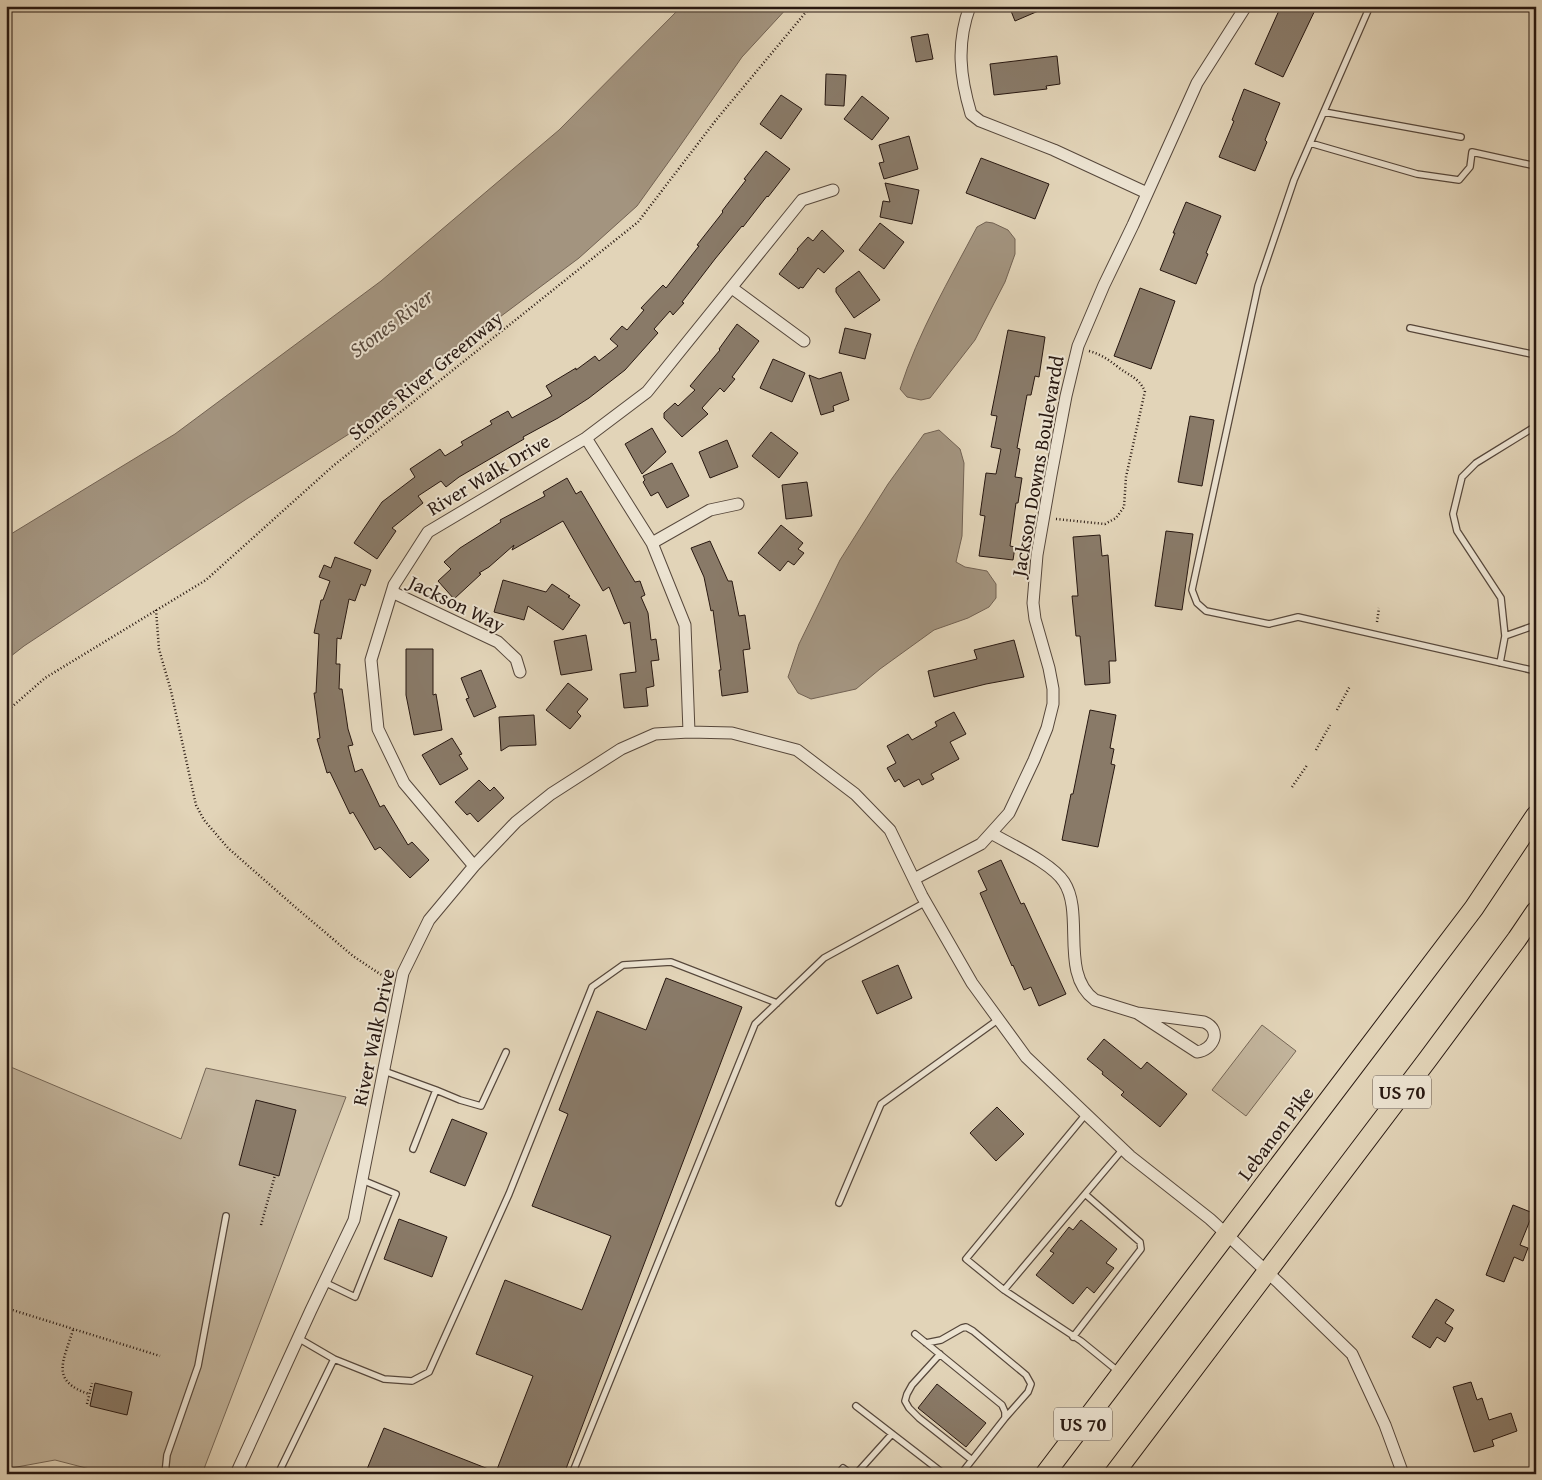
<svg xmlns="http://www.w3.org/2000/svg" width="1542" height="1480" font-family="'Gentium Book Plus',serif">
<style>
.green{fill:#c2b49c;stroke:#756656}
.water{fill:#a3947f;stroke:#726253}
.building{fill:#897a68;stroke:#281811}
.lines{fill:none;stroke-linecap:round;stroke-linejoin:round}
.lane-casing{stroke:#56473b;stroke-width:8}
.street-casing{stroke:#56473b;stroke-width:13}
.primary-casing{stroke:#281811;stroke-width:21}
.path{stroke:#281811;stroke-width:2.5;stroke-dasharray:1 2.5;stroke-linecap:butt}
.lane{stroke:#ece3d1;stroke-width:5.5}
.street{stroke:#ece3d1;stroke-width:11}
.primary{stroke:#e2d4b8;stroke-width:19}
.labels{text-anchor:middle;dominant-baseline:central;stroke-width:4;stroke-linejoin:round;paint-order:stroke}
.shield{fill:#ece3d1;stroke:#63554b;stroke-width:1}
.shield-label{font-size:19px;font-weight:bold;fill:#281811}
.street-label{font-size:20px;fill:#281811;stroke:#ece3d1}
.water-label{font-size:21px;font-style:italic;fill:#594a3d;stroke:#ece3d1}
</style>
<rect width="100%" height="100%" fill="#e2d4b8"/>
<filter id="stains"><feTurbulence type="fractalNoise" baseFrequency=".004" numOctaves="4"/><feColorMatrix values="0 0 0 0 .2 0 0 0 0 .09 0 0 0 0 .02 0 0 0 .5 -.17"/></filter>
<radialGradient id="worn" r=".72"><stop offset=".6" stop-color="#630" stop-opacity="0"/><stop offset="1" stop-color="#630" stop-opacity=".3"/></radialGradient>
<!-- green -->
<path class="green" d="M 1262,1025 L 1296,1051 L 1246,1116 L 1212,1090 Z
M 6,1065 L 181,1139 L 206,1068 L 346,1097 L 202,1474 L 109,1474 L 55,1460 L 6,1469 Z"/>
<!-- water -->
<path class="water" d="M 682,6 L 789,6 L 742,57 L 675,153 L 637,206 L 579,258 L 461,346 L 360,427 L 248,498 L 24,646 L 6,660 L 6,537 L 175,434 L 381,281 L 559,130 Z
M 986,222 L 993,223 L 1008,230 L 1015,239 L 1015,254 L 1005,282 L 975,340 L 930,398 L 921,400 L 907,397 L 900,389 C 918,333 949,280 977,227 Z
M 939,430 L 960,449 L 964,463 L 962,536 L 956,562 L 965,567 L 987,571 L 996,584 L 996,598 L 989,607 L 968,618 L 934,630 L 880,669 L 856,689 L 811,699 L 798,693 L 788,677 L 799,644 L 840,560 L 888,484 L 924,434 Z"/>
<!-- building -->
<path class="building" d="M 1009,6 L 1050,6 L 1015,21 Z
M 1281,6 L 1317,6 L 1283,77 L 1255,64 Z
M 928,34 L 933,59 L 916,62 L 911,37 Z
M 1057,56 L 1060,84 L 1046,86 L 1047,89 L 994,95 L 990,64 Z
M 826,74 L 846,75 L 844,106 L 825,105 Z
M 1244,89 L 1280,103 L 1265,140 L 1267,142 L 1255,171 L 1219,157 L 1234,121 L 1232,120 Z
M 781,95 L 802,109 L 781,139 L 760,124 Z
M 862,96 L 889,118 L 872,140 L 844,119 Z
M 909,136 L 918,169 L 884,179 L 879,163 L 884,162 L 879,145 Z
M 766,151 L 790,169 L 768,197 L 767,196 L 743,227 L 742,226 L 715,259 L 682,302 L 684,303 L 673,315 L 670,311 L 654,329 L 658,333 L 625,370 L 589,398 L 558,418 L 523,437 L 524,439 L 459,477 L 446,487 L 441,481 L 418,496 L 423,503 L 392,528 L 396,531 L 377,559 L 354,543 L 382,502 L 415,477 L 410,469 L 440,449 L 445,456 L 463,445 L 461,442 L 492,424 L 490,421 L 508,411 L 512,418 L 552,396 L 546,386 L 576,368 L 576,370 L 595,356 L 599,361 L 618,346 L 610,339 L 622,326 L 627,330 L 644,310 L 641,308 L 663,285 L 666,288 L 699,246 L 697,245 L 723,212 L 722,211 L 746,180 L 744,179 Z
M 981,158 L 1049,184 L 1035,219 L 966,193 Z
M 885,183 L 919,190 L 912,224 L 880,217 L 883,201 L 890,202 Z
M 1186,202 L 1221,216 L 1206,253 L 1208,254 L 1196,284 L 1160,270 L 1175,233 L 1173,233 Z
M 880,223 L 904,242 L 884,269 L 859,250 Z
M 822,230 L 844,251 L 824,273 L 818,268 L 803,288 L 800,287 L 799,289 L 779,274 L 798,250 L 797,249 L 808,237 L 813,241 Z
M 859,271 L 880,300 L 854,318 L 836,292 L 836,288 Z
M 1140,288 L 1175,301 L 1151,369 L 1114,356 Z
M 737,324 L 759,341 L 732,377 L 735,379 L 724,392 L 720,388 L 702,408 L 708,414 L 682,437 L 664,418 L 664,413 L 675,403 L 678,406 L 695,390 L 690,386 L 720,350 L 719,349 Z
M 845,328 L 871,334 L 865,359 L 839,353 Z
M 1008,330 L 1045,337 L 1039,377 L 1035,376 L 1031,395 L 1027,395 L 1017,448 L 1020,449 L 1015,477 L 1022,478 L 1018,503 L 1016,503 L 1010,546 L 1015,547 L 1013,560 L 979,556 L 985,516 L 980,515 L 986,473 L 996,474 L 1001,449 L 991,447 L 997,416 L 991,415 Z
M 773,359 L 805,373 L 792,402 L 760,388 Z
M 841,372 L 849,400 L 833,406 L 834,411 L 821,415 L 809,375 L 819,379 Z
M 1190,416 L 1214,420 L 1202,486 L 1178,482 Z
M 652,428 L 666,452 L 642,474 L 625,444 Z
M 771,432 L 798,453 L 779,478 L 752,456 Z
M 727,440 L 738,467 L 710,478 L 699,452 Z
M 672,463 L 689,496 L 667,508 L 658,492 L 651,496 L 643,482 L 645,480 L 643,476 Z
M 567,478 L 576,494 L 581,491 L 635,582 L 640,581 L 645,595 L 641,597 L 648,613 L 651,640 L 656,639 L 659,660 L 651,661 L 654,686 L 646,688 L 648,706 L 624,708 L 620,674 L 636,672 L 630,622 L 624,624 L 609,587 L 603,591 L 563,521 L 512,550 L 514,545 L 489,567 L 479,573 L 481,574 L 454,599 L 438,581 L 451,569 L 444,562 L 460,548 L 501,522 L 500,520 L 545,496 L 543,492 Z
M 807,482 L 812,516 L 786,519 L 782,485 Z
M 781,525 L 803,543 L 798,549 L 804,553 L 794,565 L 788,561 L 780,571 L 758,553 Z
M 1166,531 L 1193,534 L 1182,610 L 1155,606 Z
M 1100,535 L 1102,556 L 1108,555 L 1116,661 L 1109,661 L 1110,683 L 1085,685 L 1080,636 L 1076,636 L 1072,596 L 1078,596 L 1073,537 Z
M 710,541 L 728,581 L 732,581 L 739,616 L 745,615 L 750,649 L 743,650 L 748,692 L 722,696 L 719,670 L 721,670 L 713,610 L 711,611 L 704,577 L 691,548 Z
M 335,557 L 371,570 L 365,586 L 361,584 L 355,601 L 349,599 L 341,639 L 337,638 L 336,664 L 340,664 L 339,689 L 342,689 L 348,729 L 353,745 L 348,746 L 355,772 L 362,769 L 380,807 L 384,805 L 408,845 L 412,842 L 429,860 L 410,878 L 380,847 L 375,850 L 353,812 L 350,814 L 330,772 L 327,773 L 317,739 L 320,738 L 314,693 L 316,693 L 319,634 L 314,633 L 321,600 L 323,600 L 330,581 L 319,577 L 324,565 L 331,568 Z
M 503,580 L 546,592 L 552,584 L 570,596 L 568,597 L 580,605 L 563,630 L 528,606 L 524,620 L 494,612 Z
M 586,635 L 592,670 L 561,675 L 554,641 Z
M 1014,640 L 1024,677 L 986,684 L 934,697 L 928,671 L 977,659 L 974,650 Z
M 406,649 L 433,649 L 433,695 L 436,694 L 442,730 L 414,735 L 406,695 Z
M 481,670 L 496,707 L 474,717 L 466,699 L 469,698 L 461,678 Z
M 568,683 L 588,699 L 577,712 L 581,716 L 570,729 L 546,710 Z
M 1090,710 L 1116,715 L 1110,748 L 1114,749 L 1111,764 L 1115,765 L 1098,847 L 1062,840 L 1071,794 L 1073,794 Z
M 954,712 L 966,734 L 950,742 L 959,759 L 931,774 L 934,779 L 922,785 L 919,779 L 904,787 L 899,779 L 895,782 L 887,768 L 896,763 L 887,746 L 908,734 L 912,740 L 937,726 L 935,722 Z
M 534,715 L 536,745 L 509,746 L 501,751 L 499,717 Z
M 452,738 L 462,754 L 459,755 L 468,769 L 440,785 L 422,755 Z
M 479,780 L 490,791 L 494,787 L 504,798 L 478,822 L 470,813 L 467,815 L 455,802 Z
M 1001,860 L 1021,904 L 1024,903 L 1066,994 L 1039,1006 L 1031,987 L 1024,990 L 1013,965 L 1012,966 L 980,893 L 987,890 L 978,871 Z
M 898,965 L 912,998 L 877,1014 L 862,981 Z
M 666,978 L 742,1007 L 564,1474 L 365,1474 L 384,1428 L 496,1472 L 533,1376 L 476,1354 L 505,1280 L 582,1310 L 611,1236 L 532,1206 L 568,1114 L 559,1110 L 597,1011 L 646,1030 Z
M 1104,1039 L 1141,1069 L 1147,1062 L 1187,1094 L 1160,1127 L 1121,1095 L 1124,1092 L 1102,1074 L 1103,1072 L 1087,1059 Z
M 256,1100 L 296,1110 L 279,1176 L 239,1165 Z
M 997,1107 L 1024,1134 L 996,1161 L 970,1133 Z
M 452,1119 L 487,1133 L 465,1186 L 430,1172 Z
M 1513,1205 L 1533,1213 L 1520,1245 L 1528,1248 L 1523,1261 L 1514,1257 L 1504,1282 L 1486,1275 Z
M 399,1219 L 447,1237 L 432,1277 L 384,1259 Z
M 1081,1220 L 1117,1249 L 1106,1263 L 1114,1268 L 1094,1293 L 1087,1287 L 1073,1304 L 1036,1275 L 1054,1253 L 1050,1251 L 1069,1227 L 1073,1230 Z
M 1436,1299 L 1454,1310 L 1445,1323 L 1453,1328 L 1445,1342 L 1437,1337 L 1430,1348 L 1412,1337 Z
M 1471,1382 L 1477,1400 L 1482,1398 L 1489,1420 L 1511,1413 L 1517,1431 L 1492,1440 L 1494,1446 L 1474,1452 L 1453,1387 Z
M 95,1383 L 132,1392 L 127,1415 L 90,1406 Z
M 937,1384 L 986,1423 L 966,1447 L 918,1408 Z"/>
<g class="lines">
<defs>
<path id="lane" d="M 1370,6 L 1294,180 L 1258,286 L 1192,590 L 1197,603 L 1206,611 L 1269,624 L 1298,617 L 1536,671
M 1324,112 L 1461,137
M 1310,143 L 1417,174 L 1459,180 L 1470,167 L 1472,152 L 1536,166
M 1410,328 L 1536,355
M 1505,636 L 1536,625
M 1500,663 L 1505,636 L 1501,598 L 1457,531 L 1453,514 L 1462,477 L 1476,463 L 1536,426
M 384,1071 L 436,1090 L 413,1149
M 436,1090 L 460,1100 L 481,1106 L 506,1052
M 1086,1114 L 966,1259 L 1004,1290 L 1081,1341 L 1119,1372
M 839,1203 L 881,1104 L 999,1019
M 324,1282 L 355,1297 L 396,1194 L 362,1180
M 1004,1290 L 1123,1149
M 915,1334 L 1002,1405 L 1005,1412 L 1005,1418 L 961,1474
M 1073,1337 L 1141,1249 L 1140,1242 L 1085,1194
M 298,1338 L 334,1359 L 384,1379 L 412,1381 L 429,1372 L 509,1194 L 592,987 L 623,965 L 671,962 L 777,1003
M 926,1343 L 941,1340 L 962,1328 L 966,1327 L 973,1331 L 1026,1375 L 1031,1384 L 1028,1392 L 1005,1418
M 940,1354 L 912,1385 L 907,1394 L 905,1401 L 909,1408 L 919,1418 L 972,1460
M 856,1406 L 944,1474
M 165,1474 L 167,1455 L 198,1366 L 226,1216
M 278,1474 L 334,1359
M 572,1474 L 755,1024 L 824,958 L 926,902
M 838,1474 L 843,1468 L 851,1474
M 856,1474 L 892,1434"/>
<path id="street" d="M 970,6 C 956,44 960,77 971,114 L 980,121 L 1054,150 L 1147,193
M 732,288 L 804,341
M 586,438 L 652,543 L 685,625 L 689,732
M 652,543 L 710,510 L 738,504
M 392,592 L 498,642 L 516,659 L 520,672
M 991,833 C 1011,845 1052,863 1064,882 C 1085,914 1059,974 1095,1000 L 1137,1013 L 1197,1052 C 1213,1050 1223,1030 1204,1022 L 1137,1013
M 474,866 L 404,783 L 378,729 L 371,660 L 394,585 L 428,532 L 586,438 L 647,392 L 802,200 L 833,190
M 914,879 L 981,844 L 991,833 L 1009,813 L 1034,760 L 1047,728 L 1053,704 L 1053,689 L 1049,668 L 1035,619 L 1033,603 L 1037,555 L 1051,475 L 1066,396 L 1078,346 L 1104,285 L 1133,225 L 1197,83 L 1246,6
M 236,1474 L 311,1310 L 354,1220 L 403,973 L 429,920 L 474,866 L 516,822 L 551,794 L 621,749 L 655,734 L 689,732 L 732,733 L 797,750 L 855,794 L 890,830 L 922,896 L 972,983 L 1026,1057 L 1130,1156 L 1210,1219 L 1279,1283 L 1352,1354 L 1385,1425 L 1403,1474"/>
<path id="primary" d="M 1045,1474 L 1474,908 L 1536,815
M 1114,1474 L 1428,1059 L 1517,939 L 1536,911"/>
</defs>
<!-- lane casing -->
<use href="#lane" class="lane-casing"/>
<!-- street casing -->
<use href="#street" class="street-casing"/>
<!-- primary casing -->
<use href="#primary" class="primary-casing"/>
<!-- path -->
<path class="path" d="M 1056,519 L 1105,524 L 1116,518 L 1124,507 L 1126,477 L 1145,391 C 1137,376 1129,376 1118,367 C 1108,359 1100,354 1089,351
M 156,610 L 159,649 L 171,691 L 196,805 L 204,820 L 228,848 L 294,906 L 353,956 L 389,980
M 1377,622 L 1379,608
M 1337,710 L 1350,686
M 6,712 L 45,678 L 206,580 L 333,466 L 638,222 L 716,120 L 811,6
M 1316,750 L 1330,725
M 1292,787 L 1308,764
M 261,1225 L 275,1175
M 6,1308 L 160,1356
M 73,1330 C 64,1360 49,1381 89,1394
M 87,1404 L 92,1383"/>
<!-- lane -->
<use href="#lane" class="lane"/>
<!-- street -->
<use href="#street" class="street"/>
<!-- primary -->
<use href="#primary" class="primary"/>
</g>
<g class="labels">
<!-- shield labels -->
<g class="shield">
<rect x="1373" y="1075.5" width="58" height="33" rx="4"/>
<rect x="1054" y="1407.5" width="58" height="33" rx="4"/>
</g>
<g class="shield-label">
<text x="1402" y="1092">US 70</text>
<text x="1083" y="1424">US 70</text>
</g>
<!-- street labels -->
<g class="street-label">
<text transform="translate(425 375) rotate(-39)">Stones River Greenway</text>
<text transform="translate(1037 466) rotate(-80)">Jackson Downs Boulevardd</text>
<text transform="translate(488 474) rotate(-31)">River Walk Drive</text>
<text transform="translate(457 603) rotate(26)">Jackson Way</text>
<text transform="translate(373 1037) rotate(-78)">River Walk Drive</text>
<text transform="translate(1275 1133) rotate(-53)">Lebanon Pike</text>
</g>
<!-- water labels -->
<g class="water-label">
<text transform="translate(391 323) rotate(-37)">Stones River</text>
</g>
</g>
<!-- margin -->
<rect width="1542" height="1480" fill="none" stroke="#e2d4b8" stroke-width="25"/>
<rect x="8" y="8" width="1527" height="1465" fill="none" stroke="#281811" stroke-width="2.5"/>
<rect x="12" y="12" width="1517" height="1455" fill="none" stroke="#281811"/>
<rect width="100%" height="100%" filter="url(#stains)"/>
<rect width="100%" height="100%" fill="url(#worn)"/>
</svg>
